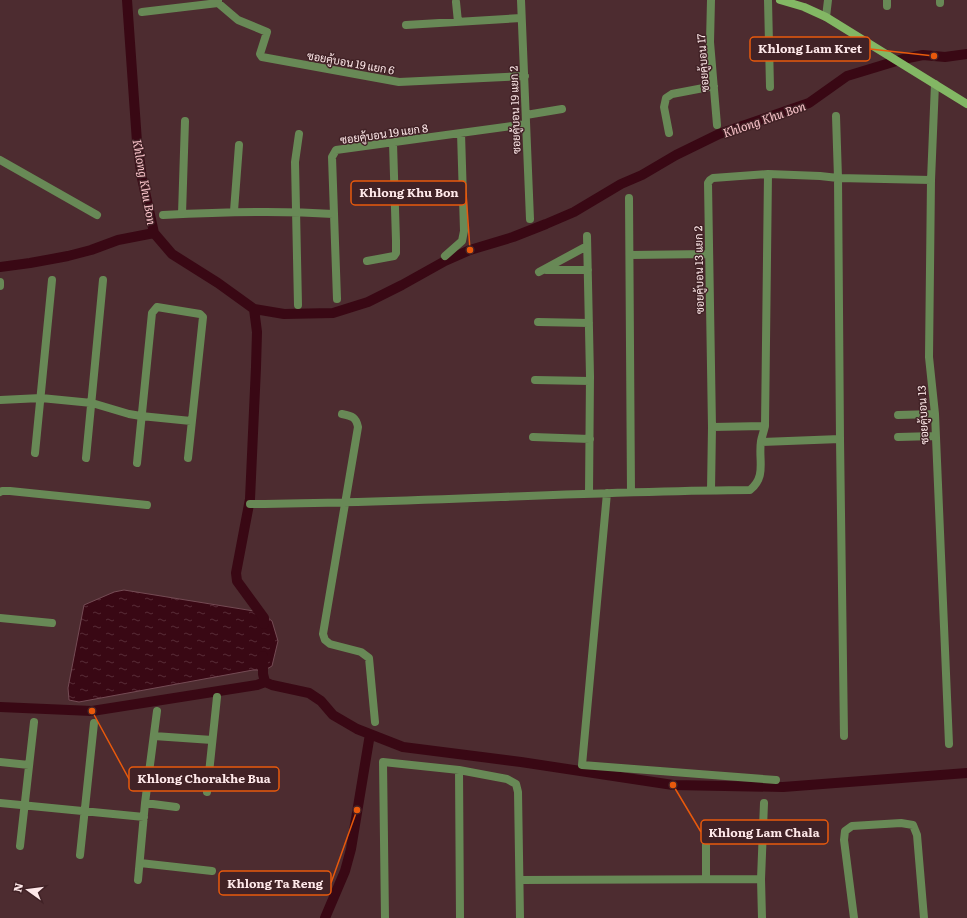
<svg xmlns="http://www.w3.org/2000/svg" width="967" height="918" font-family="Literata,Sarabun,serif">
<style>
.water{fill:url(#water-ripples);stroke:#744b54}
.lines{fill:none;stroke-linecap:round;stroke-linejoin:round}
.canal{stroke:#390814;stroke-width:10}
.minor{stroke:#688956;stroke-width:8}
.secondary{stroke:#83b764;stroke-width:8}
.labels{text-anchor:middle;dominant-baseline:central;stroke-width:3;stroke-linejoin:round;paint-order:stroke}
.street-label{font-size:11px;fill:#fee8e9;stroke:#412226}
.water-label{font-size:12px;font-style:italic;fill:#fac4ca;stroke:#412226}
.leader{fill:none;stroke:#e8590c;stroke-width:1.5}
.callout-dot{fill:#e8590c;stroke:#412226;stroke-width:1.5}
.callout{fill:#412226;stroke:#e8590c;stroke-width:1.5}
.callout-label{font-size:12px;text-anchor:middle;font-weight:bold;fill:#fee8e9}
</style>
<defs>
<pattern id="water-ripples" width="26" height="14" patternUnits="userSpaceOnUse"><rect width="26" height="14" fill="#390814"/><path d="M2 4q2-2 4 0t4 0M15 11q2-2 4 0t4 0" fill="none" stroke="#572c36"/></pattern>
</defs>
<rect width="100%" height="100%" fill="#4d2c30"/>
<!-- water -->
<path class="water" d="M 124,590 L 260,612 L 272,621 L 278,641 L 272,666 L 265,670 L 253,670 L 79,702 L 69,700 L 68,688 L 84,605 L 114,592 Z"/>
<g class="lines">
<!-- canal -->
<path class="canal" d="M 127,0 L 137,142 L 142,178 L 154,233 L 172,254 L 218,283 L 254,309 L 284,314 L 333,313 L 368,302 L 402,285 L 445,261 L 470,250 L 513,237 L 546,224 L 574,212 L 621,184 L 642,175 L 676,155 L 719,134 L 809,103 L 847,76 L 903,59 L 923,55 L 945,57 L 967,54
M 0,267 L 30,263 L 68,256 L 91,250 L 118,240 L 154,233
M 254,309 L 257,332 L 256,367 L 250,499 L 236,573 L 237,581 L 264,618 L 264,624
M 263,656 L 263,674 L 265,682
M 265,682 L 272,685 L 309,693 L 321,701 L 333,715 L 357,729 L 403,747 L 521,762 L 673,785 L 783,787 L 967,773
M 0,707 L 92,711 L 257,685 L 265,682
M 325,918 L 345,871 L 351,849 L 370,734"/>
<!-- minor -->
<path class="minor" d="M 218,0 L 218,3 L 238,20 L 267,32 L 260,54 L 262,57 L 399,82 L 525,76
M 521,0 L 530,219
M 711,0 L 710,42 L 717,125
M 768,0 L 770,87
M 456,2 L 458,22
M 940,3 L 940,0
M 887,6 L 887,0
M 142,12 L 218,3
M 826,17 L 828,0
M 406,25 L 521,18
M 935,84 L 931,180 L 929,357 L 935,414 L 949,744
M 526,115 L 562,109
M 836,116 L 838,178 L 840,439 L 844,736
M 669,133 L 664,107 L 666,98 L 672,94 L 714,86
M 0,160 L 97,215
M 629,198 L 631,492
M 234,211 L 239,145
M 182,214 L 185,121
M 163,215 C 220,212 276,210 333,214
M 587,236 L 590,376 L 589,493
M 630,255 L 709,254
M 445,256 L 462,241 L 464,231 L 461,133
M 367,261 L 394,256 L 396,253 L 396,241 L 393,143
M 546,270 L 588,270
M 539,272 L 587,246
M 0,286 L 0,282
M 337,299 L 332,157 L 336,150 L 526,124
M 298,305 L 295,162 L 299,134
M 538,322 L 589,323
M 535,380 L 590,381
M 0,400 L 41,398 L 92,403 L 129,414 L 141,416 L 191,421
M 342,414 C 352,416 356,417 358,427 L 323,634 L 325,640 L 330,644 L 361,652 L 369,658 L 375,722
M 898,415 L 935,414
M 712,427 L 765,426
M 533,437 L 590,439
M 898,437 L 935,436
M 761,442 L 840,439
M 35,453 L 52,280
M 86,458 L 103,280
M 137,463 L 152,313 L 157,307 L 200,314 L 203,317 L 188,458
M 711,490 L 712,427 L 708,183 L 710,180 L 713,178 L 768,174 L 820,176 L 838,178 L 931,180
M 0,492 L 2,491 L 10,491 L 147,505
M 607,493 L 582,765 L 776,780
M 250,504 C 417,503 584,491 750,490 C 767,476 758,460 761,441 C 762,436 764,431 765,426 L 768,174
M 0,618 L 52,623
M 154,736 L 212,740
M 0,762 L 29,765
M 459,770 L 460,918
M 207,792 L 217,697
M 0,803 L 144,817
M 145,803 L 176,807
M 20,846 L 34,722
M 80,855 L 94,723
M 140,863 L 212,871
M 706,879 L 706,831
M 138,880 L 145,803 L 157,711
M 520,880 L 761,879
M 385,918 L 383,762 L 459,770 L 507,779 L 516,784 L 518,792 L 520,918
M 762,918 L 761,879 L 764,803
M 854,918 L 844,840 L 845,831 L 852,826 L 901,823 L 913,825 L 917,835 L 924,918"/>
<!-- secondary -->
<path class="secondary" d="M 780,0 L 804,7 L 826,17 L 967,104"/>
</g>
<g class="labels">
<!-- street labels -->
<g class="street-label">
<text transform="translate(351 62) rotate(10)">ซอยคู้บอน 19 แยก 6</text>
<text transform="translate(702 63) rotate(-94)">ซอยคู้บอน 17</text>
<text transform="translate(514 110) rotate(-92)">ซอยคู้บอน 19 แยก 2</text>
<text transform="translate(384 133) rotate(-8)">ซอยคู้บอน 19 แยก 8</text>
<text transform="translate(698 270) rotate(-91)">ซอยคู้บอน 13 แยก 2</text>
<text transform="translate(922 415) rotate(-93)">ซอยคู้บอน 13</text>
</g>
<!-- water labels -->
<g class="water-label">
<text transform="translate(764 119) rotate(-19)">Khlong Khu Bon</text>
<text transform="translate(145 182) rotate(80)">Khlong Khu Bon</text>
</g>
</g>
<!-- callouts -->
<path class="leader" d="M934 56L870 49M470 250L466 193M92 711L129 779M673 785L701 832M357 810L331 883"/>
<g class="callout-dot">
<circle cx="934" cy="56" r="4"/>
<circle cx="470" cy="250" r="4"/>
<circle cx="92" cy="711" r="4"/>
<circle cx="673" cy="785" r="4"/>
<circle cx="357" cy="810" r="4"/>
</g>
<g class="callout">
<rect x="750" y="37" width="120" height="24" rx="4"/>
<rect x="351" y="181" width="115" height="24" rx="4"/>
<rect x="129" y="767" width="150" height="24" rx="4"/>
<rect x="701" y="820" width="127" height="24" rx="4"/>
<rect x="219" y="871" width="112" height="24" rx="4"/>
</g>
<g class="callout-label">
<text x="810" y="53">Khlong Lam Kret</text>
<text x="409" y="197">Khlong Khu Bon</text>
<text x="204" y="783">Khlong Chorakhe Bua</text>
<text x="764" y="837">Khlong Lam Chala</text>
<text x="275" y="888">Khlong Ta Reng</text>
</g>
<!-- north arrow -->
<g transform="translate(28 890) rotate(284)" stroke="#412226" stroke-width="3" paint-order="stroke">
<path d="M0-3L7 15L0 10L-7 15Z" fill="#fee8e9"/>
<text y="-6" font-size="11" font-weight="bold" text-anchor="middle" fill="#fee8e9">N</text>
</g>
</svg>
